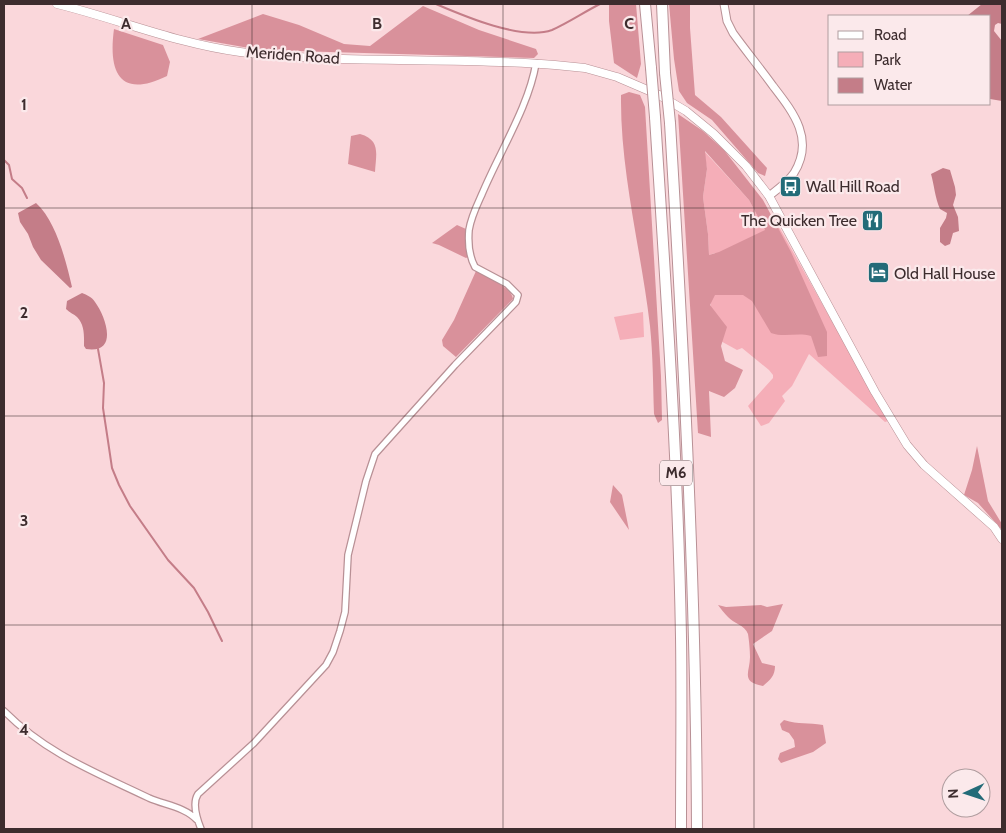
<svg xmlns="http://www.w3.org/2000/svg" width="1006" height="833" font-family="Cabin,sans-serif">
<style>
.green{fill:#f5aeb8}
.forest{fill:#d9919b;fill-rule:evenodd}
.water{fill:#c47d88}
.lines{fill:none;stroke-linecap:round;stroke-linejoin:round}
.stream{stroke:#c47d88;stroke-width:2}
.minor-casing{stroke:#b89095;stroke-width:8}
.tertiary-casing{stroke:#b89095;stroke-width:9}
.secondary-casing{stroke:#b89095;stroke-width:9}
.motorway-casing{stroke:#b89095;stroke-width:12}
.minor{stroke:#fff;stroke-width:5.5}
.tertiary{stroke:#fff;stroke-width:7}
.secondary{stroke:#fff;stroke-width:8}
.motorway{stroke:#fff;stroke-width:10}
.motorway-bridge-casing{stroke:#b89095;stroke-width:12;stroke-linecap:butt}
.motorway-bridge{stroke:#fff;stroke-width:10}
.grid{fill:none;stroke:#3d2c2e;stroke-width:1;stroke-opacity:0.55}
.labels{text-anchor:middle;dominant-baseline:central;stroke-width:4.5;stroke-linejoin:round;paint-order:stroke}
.shield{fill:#fbe9eb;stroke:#766567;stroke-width:1}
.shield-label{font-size:15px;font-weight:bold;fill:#3d2c2e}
.street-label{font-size:16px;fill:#3d2c2e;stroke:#fbe9eb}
.poi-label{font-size:16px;fill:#3d2c2e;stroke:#fbe9eb;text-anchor:start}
.grid-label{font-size:16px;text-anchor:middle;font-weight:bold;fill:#3d2c2e;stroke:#fbe9eb;stroke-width:4.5;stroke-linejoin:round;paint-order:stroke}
</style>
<rect width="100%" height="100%" fill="#fad7db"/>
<!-- green -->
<path class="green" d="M 704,151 L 749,200 L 765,230 L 779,227 L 888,421 L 885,422 L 809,354 L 792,386 L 782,396 L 785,401 L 769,423 L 761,426 L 748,406 L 773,378 L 773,375 L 769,370 L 742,348 L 737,350 L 708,334 L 715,253 L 709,255 L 708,234 L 703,197 L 707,169 Z
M 643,312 L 644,337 L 620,340 L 614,317 Z"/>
<!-- forest -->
<path class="forest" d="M 609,4 L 636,4 L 641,64 L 637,78 L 614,63 L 609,21 Z
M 669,4 L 690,4 L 690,28 L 695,95 L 721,117 L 767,168 L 765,176 L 758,173 L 712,120 L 687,103 L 679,91 L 674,59 Z
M 423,6 L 479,30 L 536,49 L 538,54 L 534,58 L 261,50 L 198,39 L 263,14 L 299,25 L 344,44 L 370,46 Z
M 114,29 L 163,45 L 170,62 L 167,76 C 120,99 108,73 114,29 Z
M 629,92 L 640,95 L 645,107 L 661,376 L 662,420 L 658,423 L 654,414 C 653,385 653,355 650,326 C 641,249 620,172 621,95 Z
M 678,114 L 703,131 L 724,150 L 763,200 L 791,252 L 827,332 L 827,356 L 818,357 L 811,336 C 797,332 785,338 771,333 L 752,301 L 743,295 L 715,295 L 710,305 L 727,327 L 721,346 L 725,361 L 743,370 L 735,388 L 724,397 L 709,391 L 711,437 L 698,433 ZM 705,151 L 749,200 L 765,230 L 719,252 L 709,255 L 708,234 L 703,197 L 707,169 Z
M 360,134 C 381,140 376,154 375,172 L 348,164 L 351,136 Z
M 457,225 L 466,229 L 468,257 L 466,258 L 439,245 L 432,243 Z
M 476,271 C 486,277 512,287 513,299 L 456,357 L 443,346 L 442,340 L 454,320 Z
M 977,446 L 988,501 L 1002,524 L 1002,530 L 978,503 L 964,495 L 972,470 Z
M 613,485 L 622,495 L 629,530 L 610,502 Z
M 783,604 L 772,631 L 753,644 L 762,663 L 775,666 C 775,676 770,680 763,686 C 740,682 750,672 750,657 C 750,650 749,640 748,634 C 745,625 733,623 728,617 C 724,613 721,609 718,605 L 726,607 L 761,605 L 767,607 Z
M 784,720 C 799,725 808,722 823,725 L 826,743 L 813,752 L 781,763 L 778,759 L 780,753 L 795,747 L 794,740 L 789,733 L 782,730 L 780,724 Z"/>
<!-- water -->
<path class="water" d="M 982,4 L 1002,4 L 1002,24 L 998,23 L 995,25 L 994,31 L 1002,41 L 1002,101 L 990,99 L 990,16 L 967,16 Z
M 943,168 L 950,170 L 955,187 L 956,195 L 953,205 L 958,217 L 959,231 L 953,233 L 950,244 L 945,246 L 940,242 L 940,228 L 946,218 L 947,213 L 940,209 C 935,198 934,184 931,174 Z
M 36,203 C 56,221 66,261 72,287 L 70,288 L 41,260 L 33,247 L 28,234 L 20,222 L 18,213 Z
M 82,293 C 87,295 92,297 95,302 C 106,317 119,354 86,349 L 84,346 C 84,337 85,325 77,317 C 74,314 70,313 66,309 L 67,301 Z"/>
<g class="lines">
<!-- stream -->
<path class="stream" d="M 436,4 C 464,16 522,41 552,30 C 568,23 584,12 600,4
M 4,160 L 9,165 L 12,179 L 22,188 L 27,198
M 98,349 L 104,383 L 103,408 L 108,441 L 112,468 L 119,485 L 130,506 L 168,560 L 194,588 L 208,612 L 222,641"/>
<defs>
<path id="minor" d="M 4,711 C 47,754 95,772 149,798 C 165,805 185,807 197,820
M 201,829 C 197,819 192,803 198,794 L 254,743 L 326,665 L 333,652 L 340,631 L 345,612 L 348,555 L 366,481 L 375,454 L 455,365 L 516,302 L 518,295 L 507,284 L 475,267 C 469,256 468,242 469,230 C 471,217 477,205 482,194 C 499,153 529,106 536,63"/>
<path id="tertiary" d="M 724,4 L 727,21 L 733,33 C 746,51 760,68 773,86 C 793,112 815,139 794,173 C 788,182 778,189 769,196"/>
<path id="secondary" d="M 57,4 C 118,19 178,44 240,52 C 345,65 451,56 555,65 L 585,68 L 617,77 L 659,95 L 686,111 L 714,134 L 746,166 L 769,196 L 875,392 L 907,445 L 924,465 L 994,527 L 1002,539"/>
<path id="motorway" d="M 645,4 L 651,68
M 662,4 L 665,73
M 655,117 C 666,290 678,463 681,637 C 682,701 681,765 681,829
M 670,123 C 684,358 696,594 697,829"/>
</defs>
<!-- minor casing -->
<use href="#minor" class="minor-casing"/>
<!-- tertiary casing -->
<use href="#tertiary" class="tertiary-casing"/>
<!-- secondary casing -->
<use href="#secondary" class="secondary-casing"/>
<!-- motorway casing -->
<use href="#motorway" class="motorway-casing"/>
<!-- minor -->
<use href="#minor" class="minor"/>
<!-- tertiary -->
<use href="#tertiary" class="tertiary"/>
<!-- secondary -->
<use href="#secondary" class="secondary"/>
<!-- motorway -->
<use href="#motorway" class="motorway"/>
<defs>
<path id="motorway-bridge" d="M 651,68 L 655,117
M 665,73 L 670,123"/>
</defs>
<!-- motorway-bridge casing -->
<use href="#motorway-bridge" class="motorway-bridge-casing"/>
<!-- motorway-bridge -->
<use href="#motorway-bridge" class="motorway-bridge"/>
</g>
<!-- grid -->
<path class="grid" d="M 252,4 L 252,829M 503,4 L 503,829M 754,4 L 754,829M 4,208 L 1002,208M 4,416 L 1002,416M 4,625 L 1002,625"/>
<!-- icons -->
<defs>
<symbol id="bus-square" viewBox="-11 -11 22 22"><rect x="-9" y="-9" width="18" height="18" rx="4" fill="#236b78" stroke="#fbe9eb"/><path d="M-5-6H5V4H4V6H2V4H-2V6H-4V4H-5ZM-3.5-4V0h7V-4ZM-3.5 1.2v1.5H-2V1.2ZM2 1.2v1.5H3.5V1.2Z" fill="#fff"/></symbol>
<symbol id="restaurant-square" viewBox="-11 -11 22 22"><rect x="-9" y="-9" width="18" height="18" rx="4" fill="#236b78" stroke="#fbe9eb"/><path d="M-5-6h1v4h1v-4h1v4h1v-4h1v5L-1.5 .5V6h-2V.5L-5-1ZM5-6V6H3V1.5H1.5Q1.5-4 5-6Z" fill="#fff"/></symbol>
<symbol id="hotel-square" viewBox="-11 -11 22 22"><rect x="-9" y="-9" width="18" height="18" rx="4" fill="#236b78" stroke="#fbe9eb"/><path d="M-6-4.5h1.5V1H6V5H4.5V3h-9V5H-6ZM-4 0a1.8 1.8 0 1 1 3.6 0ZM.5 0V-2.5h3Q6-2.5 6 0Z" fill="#fff"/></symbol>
</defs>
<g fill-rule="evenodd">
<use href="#bus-square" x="778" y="174" width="25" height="25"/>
<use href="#restaurant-square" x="860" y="208" width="25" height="25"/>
<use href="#hotel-square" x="866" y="260" width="25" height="25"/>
</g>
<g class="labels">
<!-- shield labels -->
<rect class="shield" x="660" y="460.5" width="32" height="25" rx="4"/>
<g class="shield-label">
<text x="676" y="473">M6</text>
</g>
<!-- street labels -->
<g class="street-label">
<text transform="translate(293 55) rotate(4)">Meriden Road</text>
</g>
<!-- poi labels -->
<g class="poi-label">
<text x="806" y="186">Wall Hill Road</text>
<text x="857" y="220" text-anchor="end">The Quicken Tree</text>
<text x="894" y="273">Old Hall House</text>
</g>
</g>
<g class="grid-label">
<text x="126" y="29">A</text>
<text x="377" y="29">B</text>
<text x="629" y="29">C</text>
<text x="24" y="110">1</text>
<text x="24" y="318">2</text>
<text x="24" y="526">3</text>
<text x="24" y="735">4</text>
</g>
<!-- border -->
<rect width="1006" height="833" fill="none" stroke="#3d2c2e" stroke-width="10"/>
<!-- legend -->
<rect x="828" y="15" width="162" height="90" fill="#fbe9eb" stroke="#af9d9f"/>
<rect x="838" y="31" width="25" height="8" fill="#ffffff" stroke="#af9d9f"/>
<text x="874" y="40" font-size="15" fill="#3d2c2e">Road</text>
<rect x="838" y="52" width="25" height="15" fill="#f5aeb8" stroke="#af9d9f"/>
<text x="874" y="65" font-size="15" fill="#3d2c2e">Park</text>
<rect x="838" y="78" width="25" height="15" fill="#c47d88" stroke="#af9d9f"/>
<text x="874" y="90" font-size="15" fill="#3d2c2e">Water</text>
<!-- north arrow -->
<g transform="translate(966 793) rotate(267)"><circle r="24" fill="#fbe9eb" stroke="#af9d9f"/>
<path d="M0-4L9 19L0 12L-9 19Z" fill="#236b78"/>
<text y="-8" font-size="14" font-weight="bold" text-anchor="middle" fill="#3d2c2e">N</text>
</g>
</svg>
